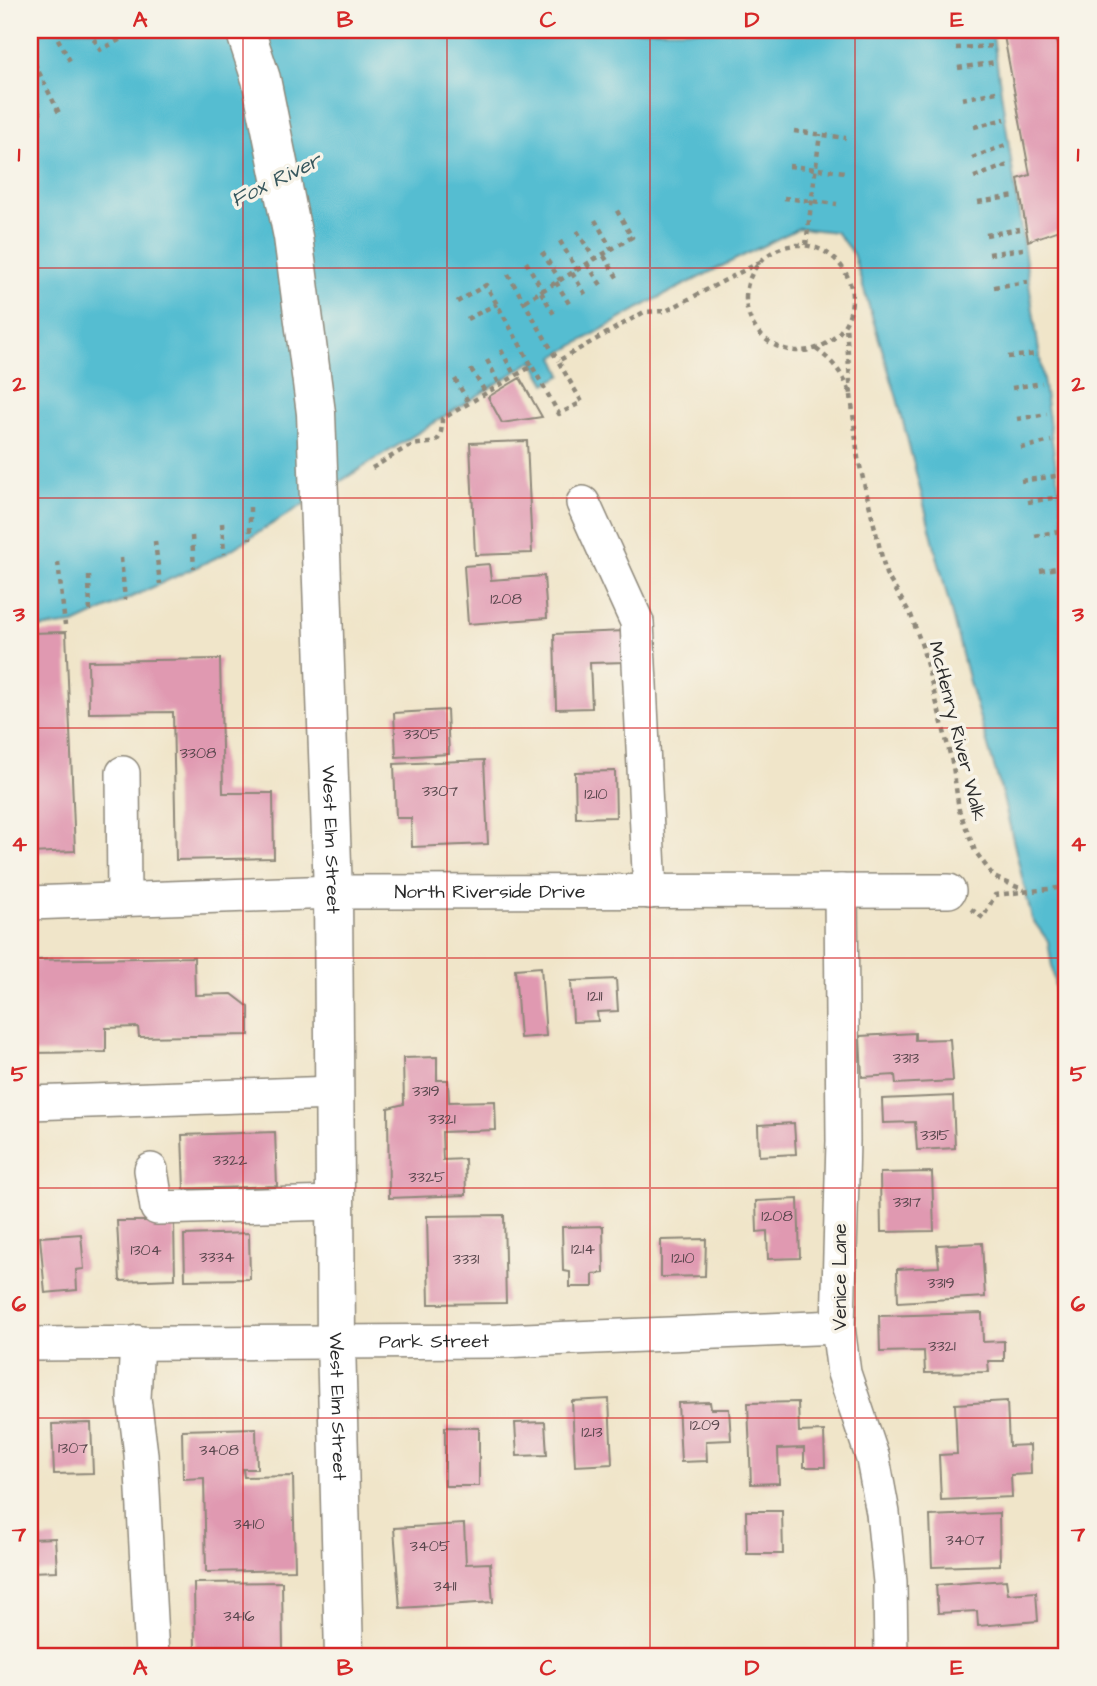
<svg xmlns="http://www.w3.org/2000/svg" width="1097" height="1686" font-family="'Architects Daughter',sans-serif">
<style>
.water{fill:#54bdd1;stroke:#40747e;stroke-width:2}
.building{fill:#e099b1}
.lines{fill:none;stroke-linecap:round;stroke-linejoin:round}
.minor-casing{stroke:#8e887a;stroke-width:36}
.major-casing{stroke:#8e887a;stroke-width:41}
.path{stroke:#8e887a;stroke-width:4.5;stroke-dasharray:5 5;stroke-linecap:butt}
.minor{stroke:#fff;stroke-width:33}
.major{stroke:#fff;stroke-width:38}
.grid{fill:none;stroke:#d62828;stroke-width:2;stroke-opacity:0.55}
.labels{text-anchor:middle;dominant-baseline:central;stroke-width:7;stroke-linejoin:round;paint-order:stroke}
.number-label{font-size:16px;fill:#58464c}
.street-label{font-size:19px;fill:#2b2b2b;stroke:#f7f3e8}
.water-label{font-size:21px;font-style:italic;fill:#37575d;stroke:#f7f3e8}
.neatline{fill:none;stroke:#d62828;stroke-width:2.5}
.grid-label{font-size:23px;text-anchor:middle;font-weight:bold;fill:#d62828}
</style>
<rect width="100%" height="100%" fill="#f7f3e8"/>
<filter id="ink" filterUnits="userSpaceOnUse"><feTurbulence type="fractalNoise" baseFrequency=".0143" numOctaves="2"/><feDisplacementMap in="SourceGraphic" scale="14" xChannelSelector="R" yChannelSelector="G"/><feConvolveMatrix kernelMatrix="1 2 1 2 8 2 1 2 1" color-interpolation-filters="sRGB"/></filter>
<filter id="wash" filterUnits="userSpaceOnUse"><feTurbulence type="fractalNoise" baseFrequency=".00686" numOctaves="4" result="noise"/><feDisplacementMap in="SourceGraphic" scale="28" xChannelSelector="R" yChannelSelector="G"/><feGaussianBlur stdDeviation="1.57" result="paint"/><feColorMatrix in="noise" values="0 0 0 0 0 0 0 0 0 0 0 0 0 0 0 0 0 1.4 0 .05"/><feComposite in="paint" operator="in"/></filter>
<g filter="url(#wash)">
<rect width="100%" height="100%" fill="#f0e5c9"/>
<!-- water -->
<path class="water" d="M 49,30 L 992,30 L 1067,543 L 1067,1064 L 1048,941 L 1032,919 L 1002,793 L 969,682 L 897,398 L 853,254 L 836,232 L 799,228 L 652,301 L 554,357 L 562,375 L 546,384 L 533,361 L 224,554 L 74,624 L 30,629 L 30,37 Z"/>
<g id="blocks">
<!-- building -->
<path class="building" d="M 1016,30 L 1051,30 L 1067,67 L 1067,243 L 1062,229 L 1028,241 L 1018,179 L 1030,175 L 1004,36 Z
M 520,378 L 542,417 L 502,423 L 488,397 Z
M 527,441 L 532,553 L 475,555 L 470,443 Z
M 489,564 L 491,580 L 544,576 L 547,618 L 468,624 L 464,566 Z
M 625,631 L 626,662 L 590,663 L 592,708 L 556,709 L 554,634 Z
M 66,632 L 75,851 L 30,853 L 30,633 Z
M 220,659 L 223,793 L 273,793 L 274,858 L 176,860 L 173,712 L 89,713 L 88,661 Z
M 447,710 L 449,754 L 396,757 L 394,713 Z
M 484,760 L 488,844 L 412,847 L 411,818 L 396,818 L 394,764 Z
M 615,771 L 616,817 L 576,818 L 575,772 Z
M 194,957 L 195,995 L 232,994 L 249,1007 L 249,1035 L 139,1037 L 138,1027 L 106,1028 L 106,1052 L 30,1053 L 30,960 Z
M 541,967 L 546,1036 L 520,1038 L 515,969 Z
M 616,979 L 618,1011 L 597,1012 L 598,1021 L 573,1022 L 571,981 Z
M 915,1033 L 915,1040 L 950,1039 L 953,1081 L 896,1084 L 895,1075 L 862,1077 L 860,1036 Z
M 437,1057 L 437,1080 L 448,1080 L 449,1102 L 495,1101 L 496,1130 L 442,1132 L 443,1160 L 465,1159 L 466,1195 L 389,1198 L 388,1108 L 404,1104 L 403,1058 Z
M 953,1096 L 955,1148 L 917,1150 L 915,1122 L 883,1123 L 882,1099 Z
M 794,1123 L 796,1154 L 759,1156 L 758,1125 Z
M 275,1132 L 277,1186 L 184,1189 L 182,1135 Z
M 932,1172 L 934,1231 L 881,1232 L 880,1173 Z
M 798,1199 L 800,1258 L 768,1259 L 767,1231 L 757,1232 L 756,1201 Z
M 504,1215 L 506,1303 L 429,1304 L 427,1216 Z
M 117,1221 L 174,1221 L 175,1279 L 120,1281 Z
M 603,1226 L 604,1273 L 593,1274 L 593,1287 L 570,1287 L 570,1272 L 563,1271 L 562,1227 Z
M 249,1233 L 250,1279 L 185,1280 L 184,1235 Z
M 81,1234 L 84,1269 L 76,1270 L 77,1290 L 45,1293 L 40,1237 Z
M 706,1239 L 705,1276 L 661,1277 L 661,1240 Z
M 982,1243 L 985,1297 L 898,1302 L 897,1269 L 939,1267 L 937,1245 Z
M 982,1313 L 983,1342 L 1004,1341 L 1004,1361 L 988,1361 L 989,1372 L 925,1373 L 924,1351 L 880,1352 L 879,1316 Z
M 609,1399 L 612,1464 L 575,1466 L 572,1401 Z
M 1007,1401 L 1009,1446 L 1030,1445 L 1031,1474 L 1011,1475 L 1012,1497 L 941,1500 L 939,1455 L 957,1454 L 955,1404 Z
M 710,1402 L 711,1409 L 729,1409 L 731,1440 L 706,1441 L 707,1461 L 681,1462 L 678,1403 Z
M 798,1402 L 799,1432 L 824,1431 L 825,1467 L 804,1467 L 804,1448 L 778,1449 L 779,1483 L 751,1484 L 748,1403 Z
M 545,1422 L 547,1455 L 517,1456 L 515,1423 Z
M 91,1423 L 93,1473 L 54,1474 L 52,1424 Z
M 445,1427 L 479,1428 L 479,1486 L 445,1486 Z
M 256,1428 L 257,1469 L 243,1469 L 244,1477 L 293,1476 L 295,1570 L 206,1572 L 204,1478 L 183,1479 L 182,1430 Z
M 746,1511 L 782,1511 L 783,1554 L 747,1554 Z
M 999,1513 L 1000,1565 L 932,1567 L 930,1516 Z
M 464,1524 L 466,1564 L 490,1563 L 493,1602 L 400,1608 L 394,1528 Z
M 55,1538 L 57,1571 L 30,1572 L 30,1539 Z
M 1006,1580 L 1008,1594 L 1036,1592 L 1038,1621 L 978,1626 L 977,1611 L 938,1613 L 936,1585 Z
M 282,1582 L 283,1649 L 195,1651 L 194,1583 Z"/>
</g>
</g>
<g filter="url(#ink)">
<use href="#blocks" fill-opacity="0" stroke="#8e887a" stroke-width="2"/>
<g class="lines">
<defs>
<g id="minor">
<path d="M 583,503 L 637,622 L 650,892"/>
<path d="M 123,773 L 124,900"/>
<path d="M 841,891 L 843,1141 L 838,1327 L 844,1373 L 873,1459 L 883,1513 L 890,1582 L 891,1656"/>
<path id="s1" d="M 30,903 L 333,892 L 949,891"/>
<path d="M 30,1103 L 335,1093"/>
<path d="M 151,1170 L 157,1208 L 335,1203"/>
<path d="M 137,1342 L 134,1398 L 141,1454 L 152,1656"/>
<path id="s2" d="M 30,1344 L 498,1341 L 838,1327"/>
</g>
<g id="major">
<path id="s3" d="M 245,30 L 261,79 L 293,237 L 316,413 L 333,892 L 336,1340 L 344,1656"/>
</g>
</defs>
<!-- minor casing -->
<use href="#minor" class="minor-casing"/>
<!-- major casing -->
<use href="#major" class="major-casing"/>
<!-- path -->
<path class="path" d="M 53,30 L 70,61
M 89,30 L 100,50 L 129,35
M 956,48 L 994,46
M 30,54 L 59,113
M 958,68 L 996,62
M 30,92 L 42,118
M 962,99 L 1001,91
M 974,127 L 1005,119
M 794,131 L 846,138
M 972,158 L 1008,144
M 789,166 L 845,172
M 974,177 L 1011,164
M 784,198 L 837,204
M 978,202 L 1015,196
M 595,220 L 612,250
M 577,231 L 595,260
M 986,235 L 1020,229
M 560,241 L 577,270
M746 298a53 53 0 1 1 106 0a53 53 0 1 1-106 0Z
M 806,245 L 820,134
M 542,252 L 560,280
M 989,254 L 1023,249
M 604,256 L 618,279
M 526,262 L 543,291
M 587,264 L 603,288
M 572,273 L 587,297
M 508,274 L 558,361
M 556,282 L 571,307
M 994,287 L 1028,282
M 541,292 L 555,316
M 525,301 L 632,237 L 616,209
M 457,302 L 486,285 L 532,366
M 467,319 L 497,304
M 816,349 C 834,362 843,374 851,395 L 846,326
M 501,350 L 515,376
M 1008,357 L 1038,354
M 487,360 L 500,385
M 471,369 L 486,393
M 455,379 L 469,403
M 1012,388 L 1042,383
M 851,395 L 858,458 L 886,574 L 911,615 L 922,646 L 953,766 L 959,810 L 975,851 L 994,877 L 1024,890
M 1017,419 L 1047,414
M 1021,448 L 1051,441
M 372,468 C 385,461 398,451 411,446 C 429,439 442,452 442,419 L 532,366 L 559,414 L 582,402 L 558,361 L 644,312 L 666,311 L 760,262
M 1021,481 L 1056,476
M 1028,502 L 1059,497
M 250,507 L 250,539
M 222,523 L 224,554
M 192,536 L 194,568
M 1035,536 L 1064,530
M 155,541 L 160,584
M 121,558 L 125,600
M 58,562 L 65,625
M 1040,571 L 1067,566
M 89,576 L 90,616
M 30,607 L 33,629
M 1059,649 L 1067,645
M 971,909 L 983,918 L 995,895 L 1067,887"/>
<!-- minor -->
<use href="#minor" class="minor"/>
<!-- major -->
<use href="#major" class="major"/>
</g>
</g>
<!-- grid -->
<path class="grid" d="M 243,30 L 243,1656M 447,30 L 447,1656M 650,30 L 650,1656M 855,30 L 855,1656M 30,268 L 1067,268M 30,498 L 1067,498M 30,728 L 1067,728M 30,958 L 1067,958M 30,1188 L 1067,1188M 30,1418 L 1067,1418"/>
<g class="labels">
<!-- number labels -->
<g class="number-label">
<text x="506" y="599">1208</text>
<text x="422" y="734">3305</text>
<text x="198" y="753">3308</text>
<text x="440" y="791">3307</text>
<text x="596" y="794">1210</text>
<text x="595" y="996">1211</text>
<text x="906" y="1058">3313</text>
<text x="426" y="1091">3319</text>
<text x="442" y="1119">3321</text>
<text x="935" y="1135">3315</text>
<text x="230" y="1160">3322</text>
<text x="427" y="1177">3325</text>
<text x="907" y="1202">3317</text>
<text x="777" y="1216">1208</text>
<text x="583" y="1249">1214</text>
<text x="146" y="1250">1304</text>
<text x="217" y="1257">3334</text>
<text x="683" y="1258">1210</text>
<text x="466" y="1259">3331</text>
<text x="941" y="1283">3319</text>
<text x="942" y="1346">3321</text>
<text x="705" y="1425">1209</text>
<text x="592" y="1432">1213</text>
<text x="73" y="1448">1307</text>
<text x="219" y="1450">3408</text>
<text x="249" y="1524">3410</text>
<text x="965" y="1540">3407</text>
<text x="430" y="1546">3405</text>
<text x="445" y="1586">3411</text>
<text x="239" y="1616">3416</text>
</g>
<!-- street labels -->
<g class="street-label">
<text transform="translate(957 731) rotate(76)">McHenry River Walk</text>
<text stroke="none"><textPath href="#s3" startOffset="817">West Elm Street</textPath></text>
<text stroke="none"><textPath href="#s1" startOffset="460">North Riverside Drive</textPath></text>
<text transform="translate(840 1277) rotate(-90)">Venice Lane</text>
<text stroke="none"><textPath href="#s2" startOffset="404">Park Street</textPath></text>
<text stroke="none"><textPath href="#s3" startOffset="1384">West Elm Street</textPath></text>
</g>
<!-- water labels -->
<g class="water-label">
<text transform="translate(276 180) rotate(-26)">Fox River</text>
</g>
</g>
<!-- margin -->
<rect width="1097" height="1686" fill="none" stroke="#f7f3e8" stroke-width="77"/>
<rect x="38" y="38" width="1020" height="1610" class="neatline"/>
<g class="grid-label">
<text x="140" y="27">A</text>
<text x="345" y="27">B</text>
<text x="548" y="27">C</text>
<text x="752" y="27">D</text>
<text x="957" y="27">E</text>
<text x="19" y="161">1</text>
<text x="1078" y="161">1</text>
<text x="19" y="391">2</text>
<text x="1078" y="391">2</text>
<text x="19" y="621">3</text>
<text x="1078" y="621">3</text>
<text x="19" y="851">4</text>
<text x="1078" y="851">4</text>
<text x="19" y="1081">5</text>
<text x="1078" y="1081">5</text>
<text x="19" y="1311">6</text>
<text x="1078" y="1311">6</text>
<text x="19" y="1541">7</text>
<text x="1078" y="1541">7</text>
<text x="140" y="1675">A</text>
<text x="345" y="1675">B</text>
<text x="548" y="1675">C</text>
<text x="752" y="1675">D</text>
<text x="957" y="1675">E</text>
</g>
</svg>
